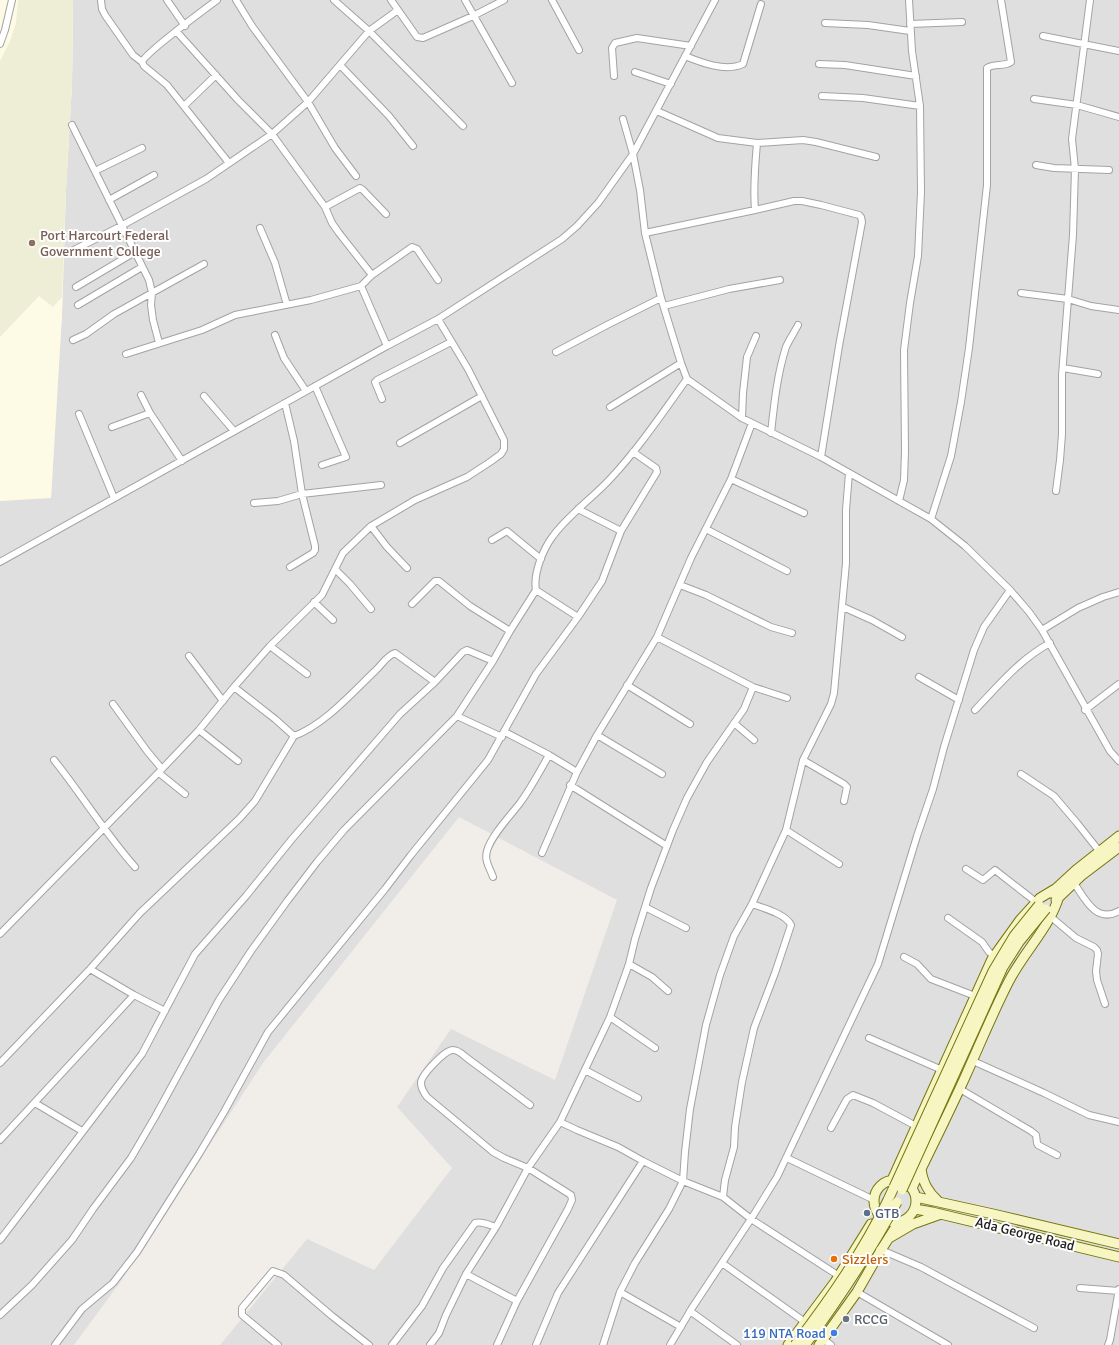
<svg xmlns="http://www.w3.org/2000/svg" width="1119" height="1345" font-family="Signika,sans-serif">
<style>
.residential{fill:#e0dfdf}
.education{fill:#fdfbe6}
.farmland{fill:#eeeed6}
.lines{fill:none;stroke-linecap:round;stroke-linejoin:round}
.minor-casing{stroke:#a3a3a3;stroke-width:8}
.secondary-casing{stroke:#74760c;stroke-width:11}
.minor{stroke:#fff;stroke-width:6}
.secondary{stroke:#f7f5c2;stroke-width:9}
.secondary-bridge-casing{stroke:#74760c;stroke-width:11;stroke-linecap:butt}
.secondary-bridge{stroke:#f7f5c2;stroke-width:9}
.education-dot{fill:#8d6e63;stroke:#fff;stroke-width:1.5}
.service-dot{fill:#5c6f8a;stroke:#fff;stroke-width:1.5}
.food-dot{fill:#e8710a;stroke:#fff;stroke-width:1.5}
.worship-dot{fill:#6b7280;stroke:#fff;stroke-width:1.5}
.shop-dot{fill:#3f7fe0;stroke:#fff;stroke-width:1.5}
.labels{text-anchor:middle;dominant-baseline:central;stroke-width:4;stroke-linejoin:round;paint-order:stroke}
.education-label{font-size:14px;fill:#785e54;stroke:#fff;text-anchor:start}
.service-label{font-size:14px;fill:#4e5e75;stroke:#fff;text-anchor:start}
.street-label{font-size:14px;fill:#222;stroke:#fff}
.food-label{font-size:14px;fill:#c56008;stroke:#fff;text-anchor:start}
.worship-label{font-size:14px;fill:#5b616d;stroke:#fff;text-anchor:start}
.shop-label{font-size:14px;fill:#366cbe;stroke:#fff;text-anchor:end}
</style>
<rect width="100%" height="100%" fill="#f1eee9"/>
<!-- residential -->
<path class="residential" d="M 73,0 L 1119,0 L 1119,1345 L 220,1345 L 307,1239 L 374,1270 L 452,1168 L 397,1107 L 451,1029 L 555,1080 L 617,900 L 459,817 L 263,1063 L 121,1281 L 74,1345 L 0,1345 L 0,501 L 51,497 L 62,314 L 66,189 L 72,83 Z"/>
<!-- education -->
<path class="education" d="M 0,0 L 73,0 L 72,83 L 66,189 L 62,314 L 51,498 L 0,501 Z"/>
<!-- farmland -->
<path class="farmland" d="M 18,0 L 73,0 L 72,83 L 66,189 L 62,297 L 53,307 L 39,296 L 0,337 L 0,61 L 10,41 L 16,23 Z"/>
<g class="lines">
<defs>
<path id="minor" d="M 101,0 L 102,9 L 105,15 L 133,55 L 142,62
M 167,0 L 185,26
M 217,0 C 205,9 145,53 142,62 L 144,66 L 167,85 L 229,163
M 236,0 L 252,26 L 308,102 L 335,148 L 356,176
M 334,0 L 369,31 L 463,126
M 391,0 L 417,37 L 423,38 L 473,16 L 504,0
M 465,0 L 512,83
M 552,0 L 579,50
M 825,23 L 868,25 L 910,31
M 910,24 L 962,22
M 177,32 L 238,100 L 272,134 L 325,207 L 332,223 L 339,233 L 372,275
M 1043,36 L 1119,51
M 0,44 L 5,30 L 12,0
M 685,56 C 702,63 726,72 743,64 L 761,4
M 819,64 L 845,65 L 916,76
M 340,65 L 389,116 L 413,146
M 635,72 L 671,84
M 614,76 L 612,48 L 615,43 L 637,38 L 691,46
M 822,96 L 863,98 L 920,106
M 1034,99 L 1077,105 L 1119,117
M 184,106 L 216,75
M 657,111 L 718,138 L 757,143 L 803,140 L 816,142 L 876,157
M 623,119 L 633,154 L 640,190 L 645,233 L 661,298 L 681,363 L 687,379 L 742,418 L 821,457 L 931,519 L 965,546 L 1010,590 L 1029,612 L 1042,630 L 1110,751 L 1119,761
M 72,125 L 149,280 L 152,293 L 151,305 L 153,320 L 159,343
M 1036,165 L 1054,168 L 1109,170
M 95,171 L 142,148
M 109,200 L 154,175
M 325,207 L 360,188 L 363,190 L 386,214
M 755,210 C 753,188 755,166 757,143
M 260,228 L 275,263 L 287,305
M 645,233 L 755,210 L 794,201 L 802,201 L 821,205 L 859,215 L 861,217 L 862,222 L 839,346 L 821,457
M 70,252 L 121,226 L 206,179 L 272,134 L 308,102 L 369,31 L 398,10
M 361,286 L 387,346
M 76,287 L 135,252
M 1021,293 L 1068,299 L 1091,306 L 1119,310
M 78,305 L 142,267
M 664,306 L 729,289 L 780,280
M 275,335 L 284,358 L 306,391
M 73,340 L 86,334 L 114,314 L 204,264
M 556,352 L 607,325 L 661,298
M 126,354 L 202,330 L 235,315 L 311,300 L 361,286 L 372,275 L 412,247 L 417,249 L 438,280
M 1063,368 L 1098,374
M 315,386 L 346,457 L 322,465
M 141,395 L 150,413 L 182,461
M 204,396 L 234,431
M 382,399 L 375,382 L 377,380 L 451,342
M 285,403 L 294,441 L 302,494 L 315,546 L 315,550 L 313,553 L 290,567
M 610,407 L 681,363
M 79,414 L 114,498
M 742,418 L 743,393 L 747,357 L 756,336
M 112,427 L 150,413
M 771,433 C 774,405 777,375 786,347 C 789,340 794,333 798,325
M 400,443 L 482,396
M 731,479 L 804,513
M 1056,491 L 1060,460 L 1062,434 L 1062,375 L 1073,235 L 1075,169 L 1072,139 L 1090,0
M 899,501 L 904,480 L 905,451 L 904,350 L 910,303 L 918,256 L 921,192 L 920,106 L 912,51 L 909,0
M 254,503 L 278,501 L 302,494 L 381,485
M 578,509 L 621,531
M 931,519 L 951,456 L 961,402 L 969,348 L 987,185 L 987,68 C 994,63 1004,67 1011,62 L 1001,0
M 371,526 L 387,547 L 407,568
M 706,529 L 787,571
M 492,540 L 507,531 L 541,559
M 0,562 L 387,346 L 438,319 L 562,239 L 577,226 L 598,203 L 633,154 L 715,0
M 335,569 L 350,584 L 371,609
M 680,585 L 706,595 L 771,627 L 792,633
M 536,590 L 578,617
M 314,602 L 333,620
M 412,604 L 435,581 L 439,581 L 470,606 L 510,631
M 843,607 L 872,620 L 902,637
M 1042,630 L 1078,608 L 1103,597 L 1119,592
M 657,637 L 753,687 L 787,698
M 270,646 L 307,674
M 189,656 L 223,701
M 919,677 L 959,700
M 627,685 L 690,724
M 234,687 L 275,719 L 294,736
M 113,704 L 147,751 L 162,769
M 975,710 C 998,686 1020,659 1050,643
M 1085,710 L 1119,684
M 457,716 L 502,737
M 734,723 L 754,740
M 199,730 L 238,761
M 505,732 L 549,755 L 577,772
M 597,735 L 662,774
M 54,760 C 82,795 105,833 135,867
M 803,760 L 844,784 L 847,787 L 844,801
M 159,773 L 185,794
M 1021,774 L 1054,796 L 1077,823 L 1100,852
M 570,785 L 667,846
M 786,830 L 839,864
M 542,853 L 577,772 L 597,735 L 657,637 L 691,558 L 731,479 L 752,423
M 966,869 L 983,880 L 995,870 L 1036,902
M 493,877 C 490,868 484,861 487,851 C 491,836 510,816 520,803 C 531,788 540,771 549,755
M 1074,883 C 1085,899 1096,924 1119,911
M 752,904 C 763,908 786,914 791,925 L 775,973 L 754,1028 L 742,1082 L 735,1127 L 734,1147 L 725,1180 L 723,1197 L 751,1219 L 839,1276
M 645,907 L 686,928
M 1051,917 L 1076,938 L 1094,947 L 1097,950 L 1098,954 L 1096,971 L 1097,980 L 1105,1004
M 948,918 L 982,942 L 989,952 L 994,956
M 0,934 L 162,769 L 199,730 L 234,687 L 270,646 L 322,595 L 343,553 L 371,526 L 415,500 L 467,477 L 490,462 L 501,454 L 504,449 L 504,440 L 468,369 L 438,319
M 904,957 L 917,964 L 931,979 L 975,996
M 629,964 L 652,977 L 668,991
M 90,969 L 134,995 L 165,1011
M 610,1017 L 655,1048
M 869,1038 L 942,1070
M 973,1061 L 1044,1093 L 1089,1115 L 1119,1122
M 0,1063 L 90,969 L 140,913 L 239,819 L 255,801 L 294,736 C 324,725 352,693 375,671 C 382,665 386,656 395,653 L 435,682
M 585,1070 L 638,1098
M 960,1089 L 1031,1131 L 1036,1135 L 1037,1143 L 1038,1145 L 1057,1155
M 35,1103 L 82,1131
M 560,1122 L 577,1130 L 618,1147 L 643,1161 L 683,1181 L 723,1197
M 831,1128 L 847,1099 L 853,1095 L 873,1103 L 916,1126
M 0,1140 L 134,995
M 787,1158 L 874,1200
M 0,1240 L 142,1054 L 195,954 L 246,896 L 292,839 L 400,714 L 435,682 L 463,652 L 467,650 L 493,661
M 879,1249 L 921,1267 L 1034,1328
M 722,1263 L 805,1322
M 466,1274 L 517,1301
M 1080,1288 L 1119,1291
M 620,1292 L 681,1327
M 857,1292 L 948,1345
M 690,1311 L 737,1345
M 0,1315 L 32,1285 L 72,1240 L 93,1209 L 131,1158 L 155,1117 L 219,1000 L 251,951 L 288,900 L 317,862 L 344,830 L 457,716 L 493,661 L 510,631 L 536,590 C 533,574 543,549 553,536 C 569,514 593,498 611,478 C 639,448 663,412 687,379
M 823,1339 L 831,1345
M 55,1345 L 82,1309 L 113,1283 L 137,1252 L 199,1154 L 224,1112 L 268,1032 L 385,889 L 411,855 L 488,760 L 536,674 L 578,617 L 602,581 L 621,531 L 657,472 L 656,468 L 633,452
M 278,1345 L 242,1315 L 242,1308 L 273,1271 L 284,1275 L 332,1316 L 369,1345
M 392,1345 L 422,1306 L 443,1268 L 475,1223 C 482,1221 489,1225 496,1227
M 430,1345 L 439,1333 L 446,1315 L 466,1274 L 496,1227 L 528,1168 L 560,1122 L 610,1017 L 629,964 L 635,939 L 651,888 L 673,830 L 687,798 L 707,762 L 744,709 L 753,687
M 497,1345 L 517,1301 L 568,1209 L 572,1200 L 571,1195 L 528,1168 L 504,1158 L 493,1152 L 427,1097 C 424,1093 421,1089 421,1083 C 421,1075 446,1049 453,1050 C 459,1050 463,1055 467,1058 L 530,1105
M 536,1345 L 558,1293 L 643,1161
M 603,1345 L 620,1292 L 635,1263 L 669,1209 L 683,1181 L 685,1152 L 690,1109 L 706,1025 L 720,975 L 734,936 L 752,904 L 786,830 L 803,760 L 831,704 L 834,693 L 846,563 L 846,510 L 849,473
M 670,1345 L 692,1308 L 751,1219 L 777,1177 L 878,964 L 917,836 L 933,789 L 944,747 L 974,650 L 984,627 L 1010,590
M 1108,1345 L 1110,1340 L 1119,1289"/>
<path id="secondary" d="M 1051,893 L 1076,870 L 1119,836
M 1056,900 L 1081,876 L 1119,847
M 921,1169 C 923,1183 928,1192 938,1201
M874 1201a21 21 0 1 1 42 0a21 21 0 1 1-42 0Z
M 892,1180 L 992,959 L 1020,920 L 1040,898 L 1055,889
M 912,1188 C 930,1150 949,1113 966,1075 C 980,1044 993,1012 1009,981 C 1024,952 1050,927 1059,896
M 916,1197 L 993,1214 L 1119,1244
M 888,1200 L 894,1187
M 915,1209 L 932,1212 L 1119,1257
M 889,1238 L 913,1224 L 941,1214
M 788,1345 L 835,1282 L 871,1224
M 819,1345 L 857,1292 L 881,1250 L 899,1222"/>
</defs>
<!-- minor casing -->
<use href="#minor" class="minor-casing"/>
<!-- secondary casing -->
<use href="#secondary" class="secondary-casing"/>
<!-- minor -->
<use href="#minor" class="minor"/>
<!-- secondary -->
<use href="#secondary" class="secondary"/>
<defs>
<path id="secondary-bridge" d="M 894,1187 L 993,971 L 1014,936 L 1039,905
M 902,1190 L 1003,967 L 1019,942 L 1046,909
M 795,1345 C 830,1299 863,1252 888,1200
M 805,1345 C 839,1299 870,1252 897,1202"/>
</defs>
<!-- secondary-bridge casing -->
<use href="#secondary-bridge" class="secondary-bridge-casing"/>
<!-- secondary-bridge -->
<use href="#secondary-bridge" class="secondary-bridge"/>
</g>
<!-- markers -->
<circle class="education-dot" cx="32" cy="243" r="4"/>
<circle class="service-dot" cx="867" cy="1213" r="4"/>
<circle class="food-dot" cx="834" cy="1259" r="4"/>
<circle class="worship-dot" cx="846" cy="1319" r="4"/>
<circle class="shop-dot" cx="834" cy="1333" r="4"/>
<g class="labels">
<!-- education labels -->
<g class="education-label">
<text x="40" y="235">Port Harcourt Federal<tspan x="40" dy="16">Government College</tspan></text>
</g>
<!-- service labels -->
<g class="service-label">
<text x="875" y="1213">GTB</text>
</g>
<!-- street labels -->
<g class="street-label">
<text transform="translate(1025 1234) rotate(14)">Ada George Road</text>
</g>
<!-- food labels -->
<g class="food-label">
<text x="842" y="1259">Sizzlers</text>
</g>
<!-- worship labels -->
<g class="worship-label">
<text x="854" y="1319">RCCG</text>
</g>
<!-- shop labels -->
<g class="shop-label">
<text x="826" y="1333">119 NTA Road</text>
</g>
</g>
</svg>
